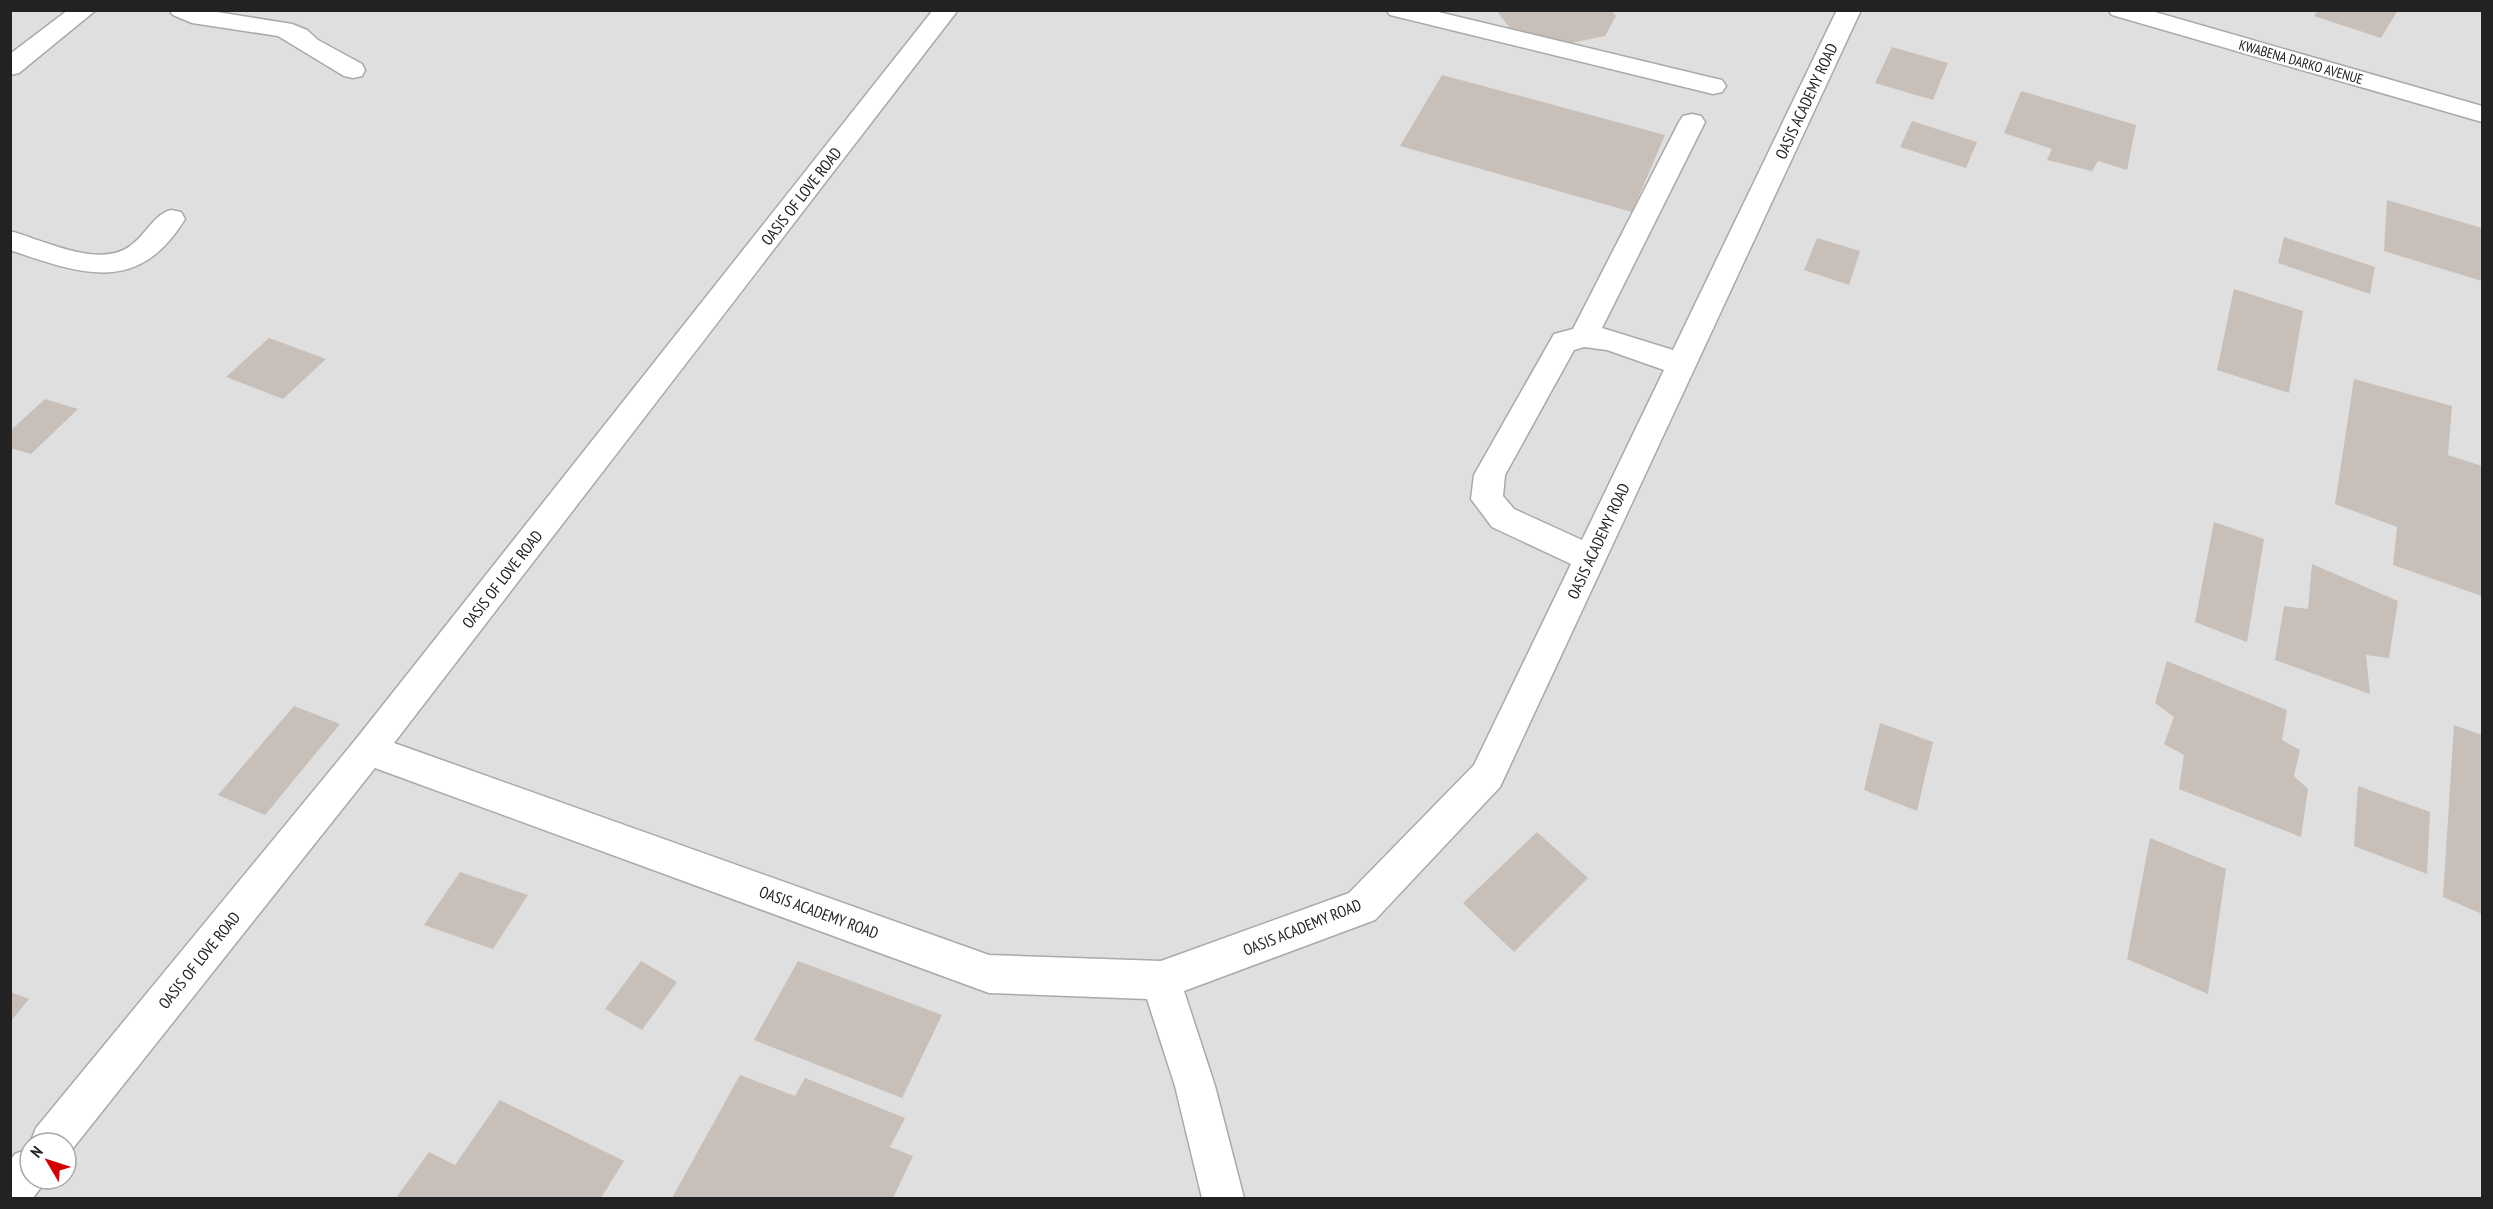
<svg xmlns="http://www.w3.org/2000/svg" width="2493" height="1209" font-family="'PT Sans Narrow',sans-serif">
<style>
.residential{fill:#e0dfdf;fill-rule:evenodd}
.building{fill:#c7bfb8}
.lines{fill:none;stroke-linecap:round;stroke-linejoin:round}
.minor-casing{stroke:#a9a9a9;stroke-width:3}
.minor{fill:#fff;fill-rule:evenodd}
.labels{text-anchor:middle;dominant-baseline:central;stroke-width:5;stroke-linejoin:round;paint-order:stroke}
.far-street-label{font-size:14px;fill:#222;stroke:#fff}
.street-label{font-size:16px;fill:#222;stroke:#fff}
</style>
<rect width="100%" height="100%" fill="#f2efe9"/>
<!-- residential -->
<path class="residential" d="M 10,11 L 2482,11 L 2482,1198 L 11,1198 ZM 30,1143 L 66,1143 L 66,1179 L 30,1179 Z"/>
<!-- building -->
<path class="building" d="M 1496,10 L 1611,10 L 1616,16 L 1605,36 L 1561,45 L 1512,31 Z
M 2318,10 L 2398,10 L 2381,38 L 2314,16 Z
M 1892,47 L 1948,63 L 1933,100 L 1875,83 Z
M 1442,75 L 1665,135 L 1632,212 L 1400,146 Z
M 2021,91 L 2136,125 L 2127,170 L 2098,161 L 2092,171 L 2047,160 L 2052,149 L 2004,133 Z
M 1912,121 L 1977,142 L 1966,168 L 1900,147 Z
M 2387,200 L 2482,228 L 2482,281 L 2384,251 Z
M 2284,237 L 2375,267 L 2370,294 L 2278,263 Z
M 1817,238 L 1860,251 L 1849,285 L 1804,270 Z
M 2234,289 L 2303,311 L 2289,393 L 2217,370 Z
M 269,338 L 326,359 L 283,399 L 226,377 Z
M 2354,379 L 2452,406 L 2448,455 L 2482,466 L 2482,596 L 2393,565 L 2397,527 L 2335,504 Z
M 45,399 L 78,409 L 31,454 L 10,448 L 10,431 Z
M 2214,522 L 2264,539 L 2247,642 L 2195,622 Z
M 2312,564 L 2398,601 L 2389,658 L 2366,655 L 2370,694 L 2275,660 L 2284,606 L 2308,609 Z
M 2167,661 L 2287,710 L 2282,740 L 2300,750 L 2294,776 L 2308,789 L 2301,837 L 2179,789 L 2184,755 L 2164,744 L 2174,717 L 2155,703 Z
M 294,706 L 340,724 L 265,815 L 218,795 Z
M 1880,723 L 1933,742 L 1917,811 L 1864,790 Z
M 2454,725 L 2482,735 L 2482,914 L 2443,897 Z
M 2358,786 L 2430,812 L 2427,874 L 2354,846 Z
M 1537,832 L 1588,878 L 1514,952 L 1463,903 Z
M 2150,838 L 2226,869 L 2208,994 L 2127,959 Z
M 460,872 L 528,895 L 493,949 L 424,925 Z
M 641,961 L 677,982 L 642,1030 L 605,1009 Z
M 798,961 L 942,1015 L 902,1098 L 754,1040 Z
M 10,992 L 29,999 L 10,1022 Z
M 740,1075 L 795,1096 L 805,1078 L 905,1118 L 890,1147 L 913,1156 L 893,1198 L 672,1198 Z
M 500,1100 L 624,1161 L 601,1198 L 396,1198 L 429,1152 L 455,1165 Z"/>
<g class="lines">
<defs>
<path id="minor" d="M 68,10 L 96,10 L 19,73 L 10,75 L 10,54 Z
M 169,10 L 205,10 L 292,24 L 307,30 L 318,40 L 362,64 L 365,70 L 362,76 L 353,78 L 344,76 L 278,36 L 192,23 L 173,15 Z
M 933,10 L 958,10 L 394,743 L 989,955 L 1161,961 L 1349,893 L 1474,765 L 1571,564 L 1492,527 L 1471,499 L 1474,475 L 1554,334 L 1573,329 L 1679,122 L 1683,116 L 1692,114 L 1701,116 L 1705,122 L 1602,328 L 1673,350 L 1837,10 L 1861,10 L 1500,787 L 1375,920 L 1184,991 L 1215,1086 L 1244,1198 L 1202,1198 L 1175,1086 L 1147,999 L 989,993 L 375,768 L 66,1157 L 66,1143 L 30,1143 L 36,1128 L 356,739 ZM 1584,347 L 1607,350 L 1664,370 L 1582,540 L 1514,509 L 1503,496 L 1505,475 L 1574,350 Z
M 1386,10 L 1430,10 L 1713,78 L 1722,80 L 1726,86 L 1722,92 L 1713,94 L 1390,15 Z
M 2108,10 L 2148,10 L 2482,106 L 2482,122 L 2112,15 Z
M 171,210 L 181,212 L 185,219 C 138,296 81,274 10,250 L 10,231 C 43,240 100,269 130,246 C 146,235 153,215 171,210 Z
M 30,1148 L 30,1179 L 47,1179 L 33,1198 L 10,1198 L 10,1160 L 15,1154 Z"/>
</defs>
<!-- minor casing -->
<use href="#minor" class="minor-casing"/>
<!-- minor -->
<use href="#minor" class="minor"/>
</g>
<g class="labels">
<!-- far-street labels -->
<g class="far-street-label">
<text transform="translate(2301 62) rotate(16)">KWABENA DARKO AVENUE</text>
</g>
<!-- street labels -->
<g class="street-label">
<text transform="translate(1806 101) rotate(-65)">OASIS ACADEMY ROAD</text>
<text transform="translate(801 196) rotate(-52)">OASIS OF LOVE ROAD</text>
<text transform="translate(1598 541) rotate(-65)">OASIS ACADEMY ROAD</text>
<text transform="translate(502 579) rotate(-52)">OASIS OF LOVE ROAD</text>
<text transform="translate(819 912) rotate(20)">OASIS ACADEMY ROAD</text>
<text transform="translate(1302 927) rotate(-22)">OASIS ACADEMY ROAD</text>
<text transform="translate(199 960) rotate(-51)">OASIS OF LOVE ROAD</text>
</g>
</g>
<!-- border -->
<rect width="2493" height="1209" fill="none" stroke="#222222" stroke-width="24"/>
<!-- north arrow -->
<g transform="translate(48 1161) rotate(309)"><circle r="28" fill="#ffffff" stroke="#a7a7a7" stroke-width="1.5"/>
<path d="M0-4.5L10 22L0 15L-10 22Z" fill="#d40000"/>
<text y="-9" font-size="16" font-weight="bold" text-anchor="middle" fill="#222222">N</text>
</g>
</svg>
